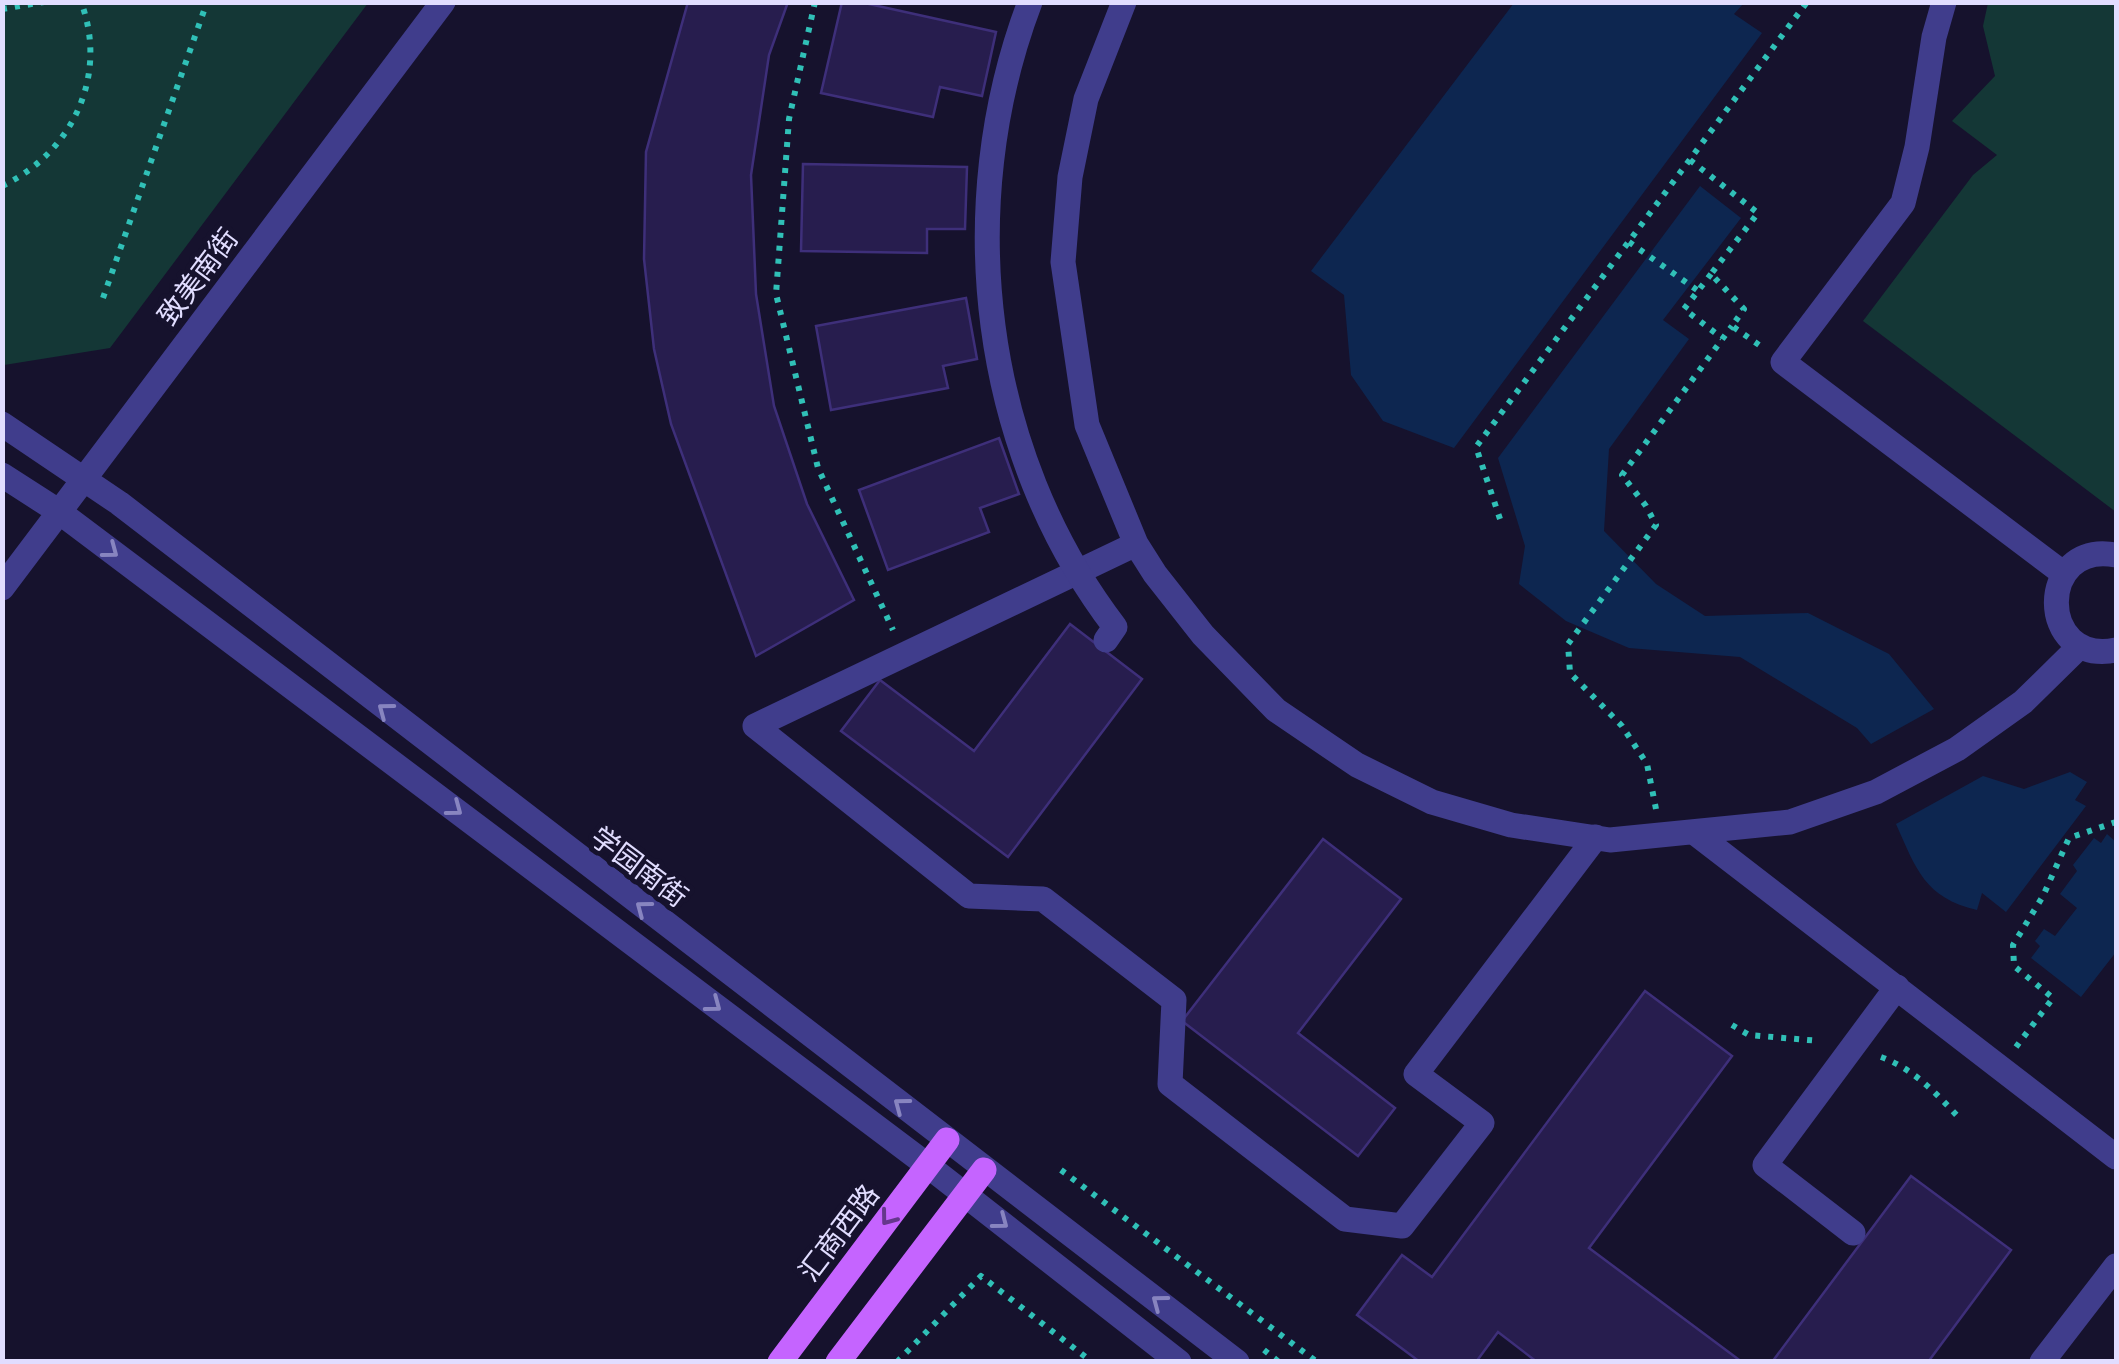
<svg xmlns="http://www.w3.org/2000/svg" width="2119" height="1364" font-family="'Fira Sans','Noto Sans SC',sans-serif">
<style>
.green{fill:#143736}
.water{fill:#0d2650}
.building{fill:#271d4e;stroke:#3e2f7a;stroke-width:2.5}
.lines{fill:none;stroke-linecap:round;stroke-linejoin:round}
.path{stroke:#30c0b7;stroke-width:6;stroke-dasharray:5 8;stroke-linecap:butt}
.minor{stroke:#403d8c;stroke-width:25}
.major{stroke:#c564ff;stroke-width:25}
.minor-bridge{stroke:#403d8c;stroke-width:25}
.oneway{stroke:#8885c0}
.oneway2{stroke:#65378c}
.labels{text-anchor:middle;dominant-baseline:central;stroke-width:10;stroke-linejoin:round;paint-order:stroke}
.street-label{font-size:28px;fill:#e1ddff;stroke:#16122d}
</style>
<rect width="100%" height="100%" fill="#16122d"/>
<!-- green -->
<path class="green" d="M 2,3 L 3,2 L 368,3 L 110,348 L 4,365 Z
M 1988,3 L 2116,3 L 2116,512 L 1863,321 L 1973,175 L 1997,155 L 1952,121 L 1995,76 L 1983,26 Z"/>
<!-- water -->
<path class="water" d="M 1514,3 L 1744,3 L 1734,14 L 1762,33 L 1454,448 L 1383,421 L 1351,375 L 1344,295 L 1311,271 Z
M 1700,186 L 1741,218 L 1663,320 L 1689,339 L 1609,449 L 1604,531 L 1656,584 L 1705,616 L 1808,613 L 1889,654 L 1934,709 L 1871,744 L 1857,728 L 1740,657 L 1629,648 L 1566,621 L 1519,584 L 1525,546 L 1498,458 Z
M 2070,772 L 2087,782 L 2075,800 L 2086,806 L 2006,912 L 1982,893 L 1977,910 C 1925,898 1916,869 1896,824 L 1983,776 L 2024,789 Z
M 2107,834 L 2116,842 L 2116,952 L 2081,997 L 2031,958 L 2040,946 L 2035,941 L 2044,929 L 2055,936 L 2077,908 L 2060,894 L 2077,871 L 2073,865 L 2094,838 L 2101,843 Z"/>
<!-- building -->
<path class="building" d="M 688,2 L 788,2 L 769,55 L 751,175 L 756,294 L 774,406 L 807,504 L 854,600 L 756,656 L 671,424 L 654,349 L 644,259 L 646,152 Z
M 842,2 L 860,2 L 996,32 L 982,96 L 940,87 L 933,117 L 821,93 Z
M 803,164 L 967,167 L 965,229 L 927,229 L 927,253 L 801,251 Z
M 966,298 L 977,359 L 943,366 L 948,388 L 831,410 L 816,326 Z
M 999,438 L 1019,494 L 980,508 L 989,532 L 888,570 L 859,490 Z
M 1070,624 L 1142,679 L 1008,857 L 841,731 L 880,680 L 974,751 Z
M 1323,839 L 1401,899 L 1298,1033 L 1395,1108 L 1358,1156 L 1182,1021 Z
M 1645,991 L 1732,1056 L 1589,1248 L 1742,1362 L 1537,1362 L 1498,1332 L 1476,1362 L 1420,1362 L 1357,1315 L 1402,1255 L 1432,1277 Z
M 1911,1176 L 2011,1250 L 1928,1362 L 1772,1362 Z"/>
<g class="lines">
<!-- path -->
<path class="path" d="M 815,2 L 789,119 L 776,294 L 818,468 L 893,630
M 2,9 L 44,2
M 1690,160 L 1758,213 L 1711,274 L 1744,309 L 1732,326 L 1762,347
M 2,186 C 72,153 109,76 81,2
M 1629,242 L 1697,290
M 1711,274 L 1684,309 L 1722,338
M 103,298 L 207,2
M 1500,519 L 1476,447 L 1807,2
M 1656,809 L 1647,764 L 1622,726 L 1570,673 L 1568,644 L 1656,525 L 1646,506 L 1622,475 L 1732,326
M 1732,1025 L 1749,1035 L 1820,1041
M 2016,1047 L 2053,998 L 2014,966 L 2013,945 L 2043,896 L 2069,838 L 2116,822
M 1881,1057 C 1914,1069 1937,1094 1961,1120
M 1061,1170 L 1317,1362
M 1264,1350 L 1279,1362
M 897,1362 L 981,1276 L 1092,1362"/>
<!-- minor -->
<path class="minor" d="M 1124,2 L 1086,99 L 1070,177 L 1063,262 L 1087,425 L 1136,544 L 1155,574 L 1203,635 L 1276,710 L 1357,765 L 1432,802 L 1511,825 L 1610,840 L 1790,822 L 1876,792 L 1957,749 L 2023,702 L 2080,646
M 1944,2 L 1934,37 L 1917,147 L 1903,203 L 1783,362 L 2064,574
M 2,424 L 119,503 L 1237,1362
M 2,475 L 58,511 L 927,1165 L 1179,1362
M 1136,544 L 755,726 L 969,896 L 1043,899 L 1174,1000 L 1170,1084 L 1345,1219 L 1402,1226 L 1482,1123 L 1416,1074 L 1596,837
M 2116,555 C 2036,540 2037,666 2116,650
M 2,588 L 443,2
M 1694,832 L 2116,1157
M 1853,1233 L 1765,1165 L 1897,987
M 2042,1362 L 2116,1266"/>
<!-- major -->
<path class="major" d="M 780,1362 L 947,1140
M 838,1362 L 984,1170"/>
<!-- minor-bridge -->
<path class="minor-bridge" d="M 1030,2 C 952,207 981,452 1115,627 L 1106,640"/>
</g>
<!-- one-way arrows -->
<defs><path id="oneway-chevron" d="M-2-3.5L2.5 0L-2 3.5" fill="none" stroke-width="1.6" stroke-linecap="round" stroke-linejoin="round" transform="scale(2.5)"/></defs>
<g class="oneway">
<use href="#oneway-chevron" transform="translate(111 551) rotate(37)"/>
<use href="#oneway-chevron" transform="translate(385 710) rotate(-143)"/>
<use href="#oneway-chevron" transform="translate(455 809) rotate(37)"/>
<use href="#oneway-chevron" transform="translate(643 908) rotate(-143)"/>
<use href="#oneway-chevron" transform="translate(714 1005) rotate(37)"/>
<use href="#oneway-chevron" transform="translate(901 1105) rotate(-143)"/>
<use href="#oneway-chevron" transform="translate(1001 1222) rotate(37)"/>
<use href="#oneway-chevron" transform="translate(1159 1302) rotate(-143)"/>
</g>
<use class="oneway2" href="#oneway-chevron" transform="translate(888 1218) rotate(127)"/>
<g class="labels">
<!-- street labels -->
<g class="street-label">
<text transform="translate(198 277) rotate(-53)">致美南街</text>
<text transform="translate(639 867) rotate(37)">学园南街</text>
<text transform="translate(839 1233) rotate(-53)">汇商西路</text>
</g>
</g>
<!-- border -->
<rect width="2119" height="1364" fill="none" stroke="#e1ddff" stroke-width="10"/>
</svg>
